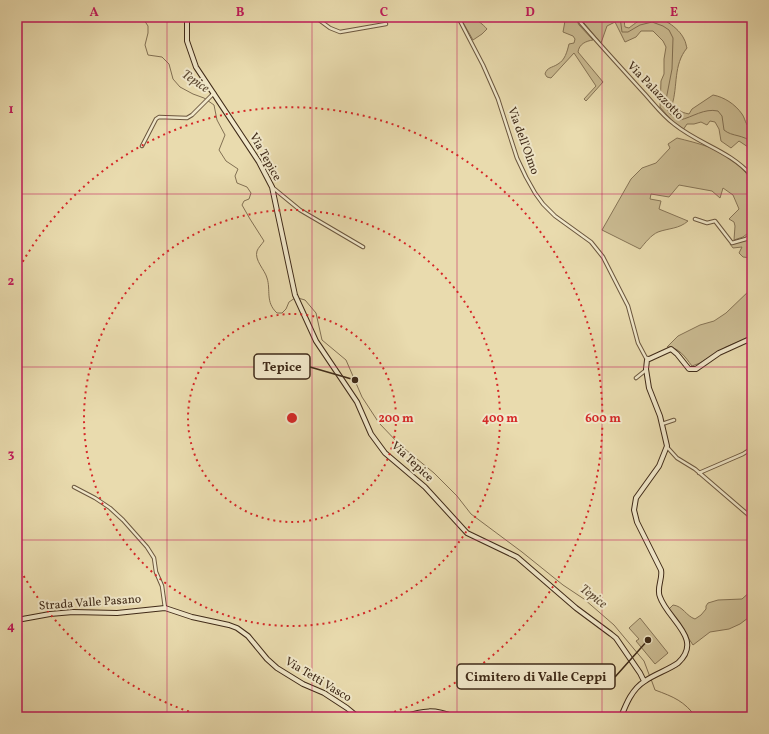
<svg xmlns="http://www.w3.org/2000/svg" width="769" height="734" font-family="Vollkorn,serif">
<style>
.green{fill:#ccbd94;stroke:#867456}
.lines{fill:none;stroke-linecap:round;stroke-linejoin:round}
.stream{stroke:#827053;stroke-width:1}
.street-casing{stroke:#6a563e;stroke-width:4.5}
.secondary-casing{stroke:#3f2a18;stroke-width:6}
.street{stroke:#f1e8ca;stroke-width:2.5}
.secondary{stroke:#f1e8ca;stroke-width:4}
.grid{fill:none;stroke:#c2185b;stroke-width:1;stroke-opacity:0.55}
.ring{fill:none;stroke:#d62828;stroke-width:2;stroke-dasharray:2 4}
.labels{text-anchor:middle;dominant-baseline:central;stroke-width:4;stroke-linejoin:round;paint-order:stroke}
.street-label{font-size:12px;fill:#3f2a18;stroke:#f1e8ca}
.water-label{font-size:13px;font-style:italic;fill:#614d36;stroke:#f1e8ca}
.centre{fill:#d62828;stroke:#f1e8ca;stroke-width:2}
.ring-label{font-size:12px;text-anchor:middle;font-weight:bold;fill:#d62828;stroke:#f1e8ca;stroke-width:4;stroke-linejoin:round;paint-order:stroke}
.leader{fill:none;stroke:#3f2a18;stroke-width:1.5}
.callout-dot{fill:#3f2a18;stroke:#f1e8ca;stroke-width:1.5}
.callout{fill:#f1e8ca;stroke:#3f2a18;stroke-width:1.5}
.callout-label{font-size:13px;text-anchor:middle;font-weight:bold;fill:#3f2a18}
.neatline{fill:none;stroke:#c2185b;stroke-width:1.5}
.grid-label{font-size:13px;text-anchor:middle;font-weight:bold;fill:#c2185b}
</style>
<rect width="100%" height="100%" fill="#e9dbae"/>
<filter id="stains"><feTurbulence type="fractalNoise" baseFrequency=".005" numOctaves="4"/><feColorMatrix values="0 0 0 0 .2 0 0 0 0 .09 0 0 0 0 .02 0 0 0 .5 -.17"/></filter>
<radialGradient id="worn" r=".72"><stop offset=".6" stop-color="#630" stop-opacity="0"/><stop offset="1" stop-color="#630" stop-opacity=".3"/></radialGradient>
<!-- green -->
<path class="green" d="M 460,17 L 475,17 C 477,21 483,24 487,29 L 482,34 L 473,40 Z
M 569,17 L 575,17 L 579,25 L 593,40 C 586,41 579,44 578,52 L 603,82 L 586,101 L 584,99 L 596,86 L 574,53 L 551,78 L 547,77 L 545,74 C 547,67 552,68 558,64 C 565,60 567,52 569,44 L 574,43 L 575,39 L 573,36 L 563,32 L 565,21 Z
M 579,17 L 628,17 C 624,20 624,23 625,27 L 629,28 C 634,24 642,18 648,17 C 661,15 679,28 684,39 C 686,42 686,46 687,48 C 673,65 678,86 672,105 C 680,110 679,112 689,114 L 692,109 L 713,95 C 724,97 735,104 742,114 C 746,120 744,123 752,130 L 752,154 L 748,147 L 739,141 L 731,148 L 721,141 L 719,129 L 715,122 L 710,121 L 707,125 L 701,122 L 694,124 L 687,124 L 683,130 L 673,122 L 660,107 L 661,81 L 664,74 L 664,59 L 666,47 L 663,41 L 653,31 L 641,31 L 636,37 L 625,42 L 615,22 L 607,26 L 601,43 Z
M 677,138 C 697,143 723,149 738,164 C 742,168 746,173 750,178 L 752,181 L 752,230 L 743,237 L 734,240 L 735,226 L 734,222 L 729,219 L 739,209 L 733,195 L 723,188 L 720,198 L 712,191 L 679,185 L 669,197 L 651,194 L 650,199 L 661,201 L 659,209 L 688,221 C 679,229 669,228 658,232 C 651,235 645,243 640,249 L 602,230 L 631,179 L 642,168 L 656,163 L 670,148 L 668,144 Z
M 752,235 L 752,258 L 743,257 L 739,253 L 742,247 L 733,248 L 730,244 L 746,240 Z
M 752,288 L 752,336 L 726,347 L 700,363 L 692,366 C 685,357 679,347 667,347 L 678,336 L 700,325 L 714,321 L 726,313 Z
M 752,590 L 752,615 L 740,624 L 729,629 L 710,632 L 693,645 L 669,609 L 673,605 C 683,606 686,616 695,619 L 701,615 L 706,609 L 706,606 L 708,603 L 718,600 L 742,599 Z
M 640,618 L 668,653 L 655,664 L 636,641 L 639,639 L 629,628 Z"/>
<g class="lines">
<!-- stream -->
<path class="stream" d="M 142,17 L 148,26 L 148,33 L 145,45 L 148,55 L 162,57 L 169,64 L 173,79 L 180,87 L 193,94 L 204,98 L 214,105 L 217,120 L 225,135 L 219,150 L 226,161 L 238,169 L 235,176 L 237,183 L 247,187 L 251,193 L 249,199 L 244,201 L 242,205 L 250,219 L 264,241 C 262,244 258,248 257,251 C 254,260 265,270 267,278 C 271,290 265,302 277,313 L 282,313 L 286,309 L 289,302 L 295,298
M 620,17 L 622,32 L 628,32 L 640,25 L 652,22 L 663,26 L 669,30 L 673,38 L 672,69 L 665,105 L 670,114 L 680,120 C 693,117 704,108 718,111 L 722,116 L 724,130 C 732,137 744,134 752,143
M 298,298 L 305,300 L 316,313 L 322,340 L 346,360 L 362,397 L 379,423 L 400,445 L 434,473 L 457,496 L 471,514 L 522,552 L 563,585 L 584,599 L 614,625 L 644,661 L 650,677
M 651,679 L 655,690 C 674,697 684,701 696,717"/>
<defs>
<path id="street" d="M 315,17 L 330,28 L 340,32 L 386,24
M 458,17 L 483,65 L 498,99 L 517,158 L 526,177 L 535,193 L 543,204 L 555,216 L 591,242 L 603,257 L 628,306 L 638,343 L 646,358 L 648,358
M 577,17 L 581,23 C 602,47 623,70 644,93 C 654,104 663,116 674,124 C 700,145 729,150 752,176
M 142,146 L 156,119 L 159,117 L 187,118 L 192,115 L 214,93
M 272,187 L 300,210 L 363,247
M 695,219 L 707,223 L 715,221 L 732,243 L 746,239 L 752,234
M 636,378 L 646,370
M 662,424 L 674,420
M 667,447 L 677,458 L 695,469 L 752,518
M 699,473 L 743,454 L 752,448
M 74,487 L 95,498 L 110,508 L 123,520 L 147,547 L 154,558 L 156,572 L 162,586 L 165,608"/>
<path id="secondary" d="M 187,17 L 187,41 L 196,67 L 259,162 L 272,187 L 295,295 L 316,341 L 357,402 L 371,434 L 385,453 L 425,487 L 467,533 L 517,557 L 576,608 L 611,634 L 616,638 L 640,673 L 644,681
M 17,620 L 50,614 L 73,612 L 117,613 L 165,608 L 192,617 L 229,625 L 237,628 L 248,636 L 267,659 L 277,668 L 303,684 L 324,693 L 347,708 L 358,717
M 404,717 C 423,710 435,709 454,717
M 621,717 C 626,704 632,689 645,681 C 655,674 668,670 678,663 C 704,639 668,620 660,597 C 656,588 663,579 661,570 L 637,522 L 634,510 L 636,498 L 659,466 L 667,446 L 660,416 L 649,388 L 646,369 L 647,360 L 671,349 L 677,354 L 689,369 L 696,369 L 719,353 L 752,338"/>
</defs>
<!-- street casing -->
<use href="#street" class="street-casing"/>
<!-- secondary casing -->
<use href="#secondary" class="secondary-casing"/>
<!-- street -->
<use href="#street" class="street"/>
<!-- secondary -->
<use href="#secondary" class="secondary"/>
</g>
<!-- grid -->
<path class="grid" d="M 167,17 L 167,717M 312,17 L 312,717M 457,17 L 457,717M 602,17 L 602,717M 17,194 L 752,194M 17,367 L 752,367M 17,540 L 752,540"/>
<!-- distance rings -->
<g class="ring">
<circle cx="292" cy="418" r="104"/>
<circle cx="292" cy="418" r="208"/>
<path d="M206 717A311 311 0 0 1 17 564M17 272A311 311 0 1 1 378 717"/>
</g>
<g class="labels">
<!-- street labels -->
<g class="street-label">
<text transform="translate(655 91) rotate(46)">Via Palazzotto</text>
<text transform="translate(523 141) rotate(70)">Via dell'Olmo</text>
<text transform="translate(265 157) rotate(61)">Via Tepice</text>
<text transform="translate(412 462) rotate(43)">Via Tepice</text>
<text transform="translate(90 603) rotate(-4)">Strada Valle Pasano</text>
<text transform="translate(318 680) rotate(31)">Via Tetti Vasco</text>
</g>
<!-- water labels -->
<g class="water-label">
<text transform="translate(195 82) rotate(34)">Tepice</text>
<text transform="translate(593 597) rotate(38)">Tepice</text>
</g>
</g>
<circle cx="292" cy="418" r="6" class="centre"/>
<g class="ring-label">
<text x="396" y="422">200 m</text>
<text x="500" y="422">400 m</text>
<text x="603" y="422">600 m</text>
</g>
<!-- callouts -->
<path class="leader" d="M355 380L310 367M648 640L615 677"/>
<g class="callout-dot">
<circle cx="355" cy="380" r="4"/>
<circle cx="648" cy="640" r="4"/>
</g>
<g class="callout">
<rect x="254" y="354" width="56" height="25" rx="4"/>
<rect x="457" y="664" width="158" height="25" rx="4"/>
</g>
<g class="callout-label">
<text x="282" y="371">Tepice</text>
<text x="536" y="681">Cimitero di Valle Ceppi</text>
</g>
<!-- margin -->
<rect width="769" height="734" fill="none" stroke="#e9dbae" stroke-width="44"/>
<rect x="22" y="22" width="725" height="690" class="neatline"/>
<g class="grid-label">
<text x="94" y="16">A</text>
<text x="240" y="16">B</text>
<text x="384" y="16">C</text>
<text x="530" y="16">D</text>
<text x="674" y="16">E</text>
<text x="11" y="113">1</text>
<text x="11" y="285">2</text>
<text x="11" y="458">3</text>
<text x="11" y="630">4</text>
</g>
<rect width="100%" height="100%" filter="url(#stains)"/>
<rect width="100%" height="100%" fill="url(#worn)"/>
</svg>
